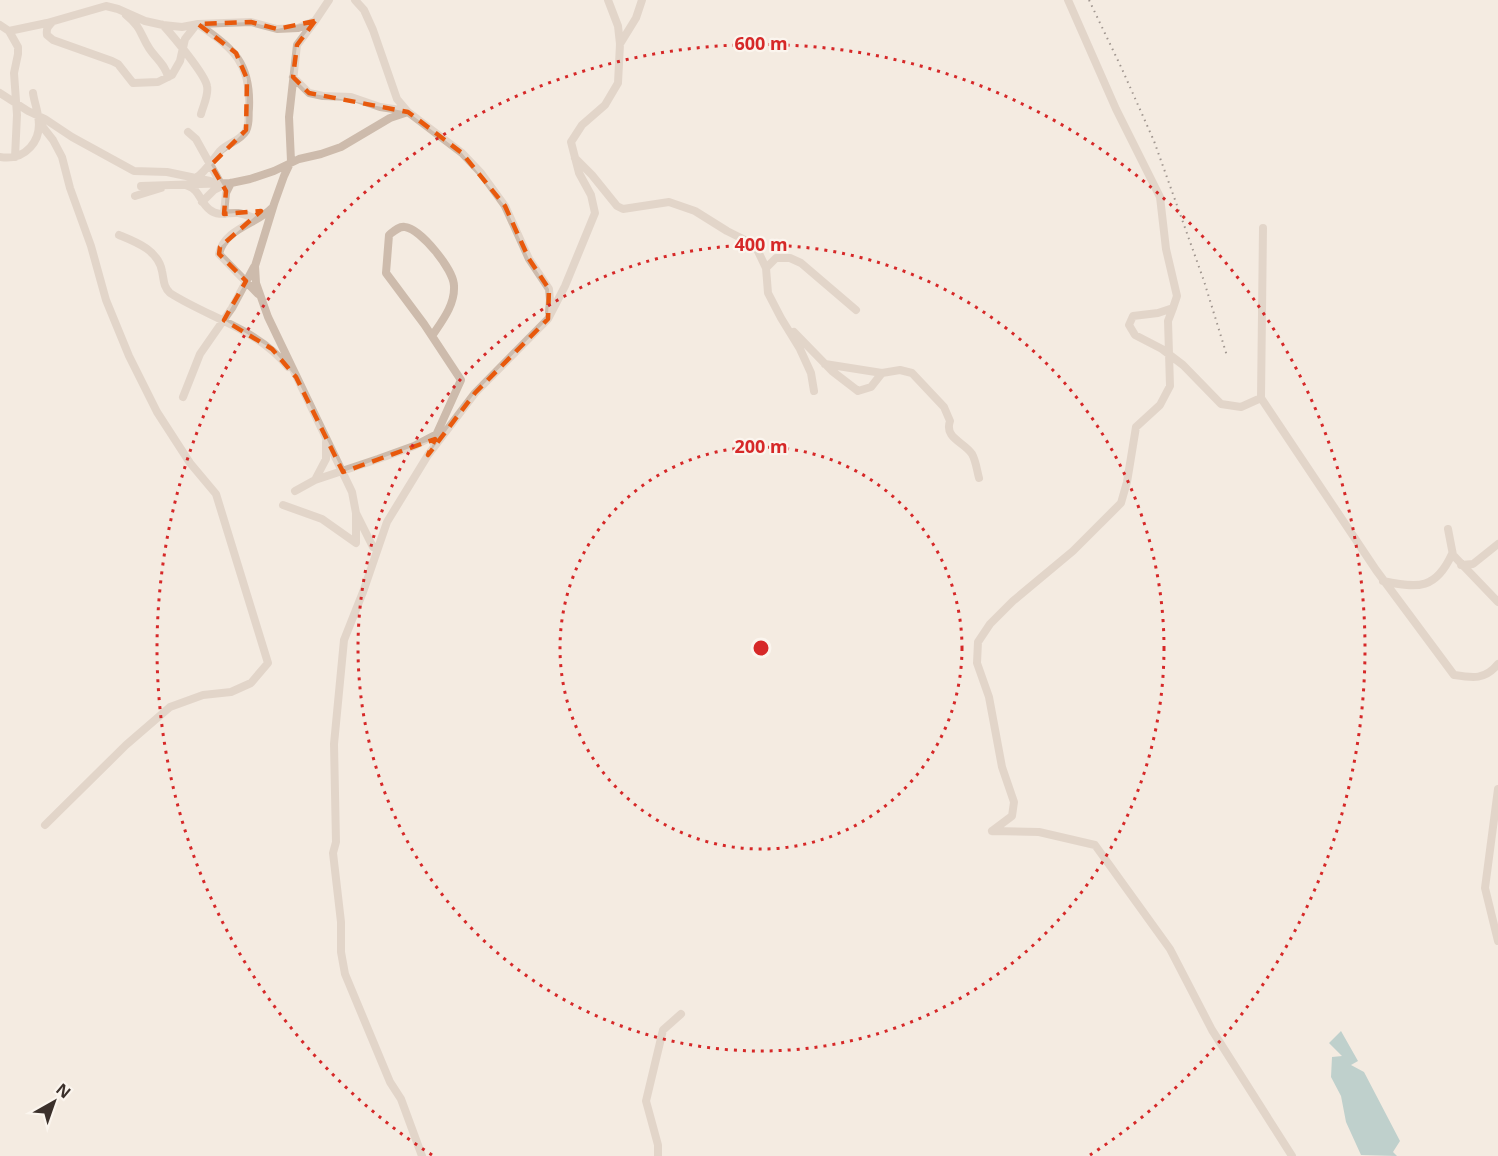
<svg xmlns="http://www.w3.org/2000/svg" width="1498" height="1156" font-family="'Noto Sans',sans-serif">
<style>
.water{fill:#7fb0b2}
.lines{fill:none;stroke-linecap:round;stroke-linejoin:round}
.minor{stroke:#cdbbac;stroke-width:8}
.rail{stroke:#3b302b;stroke-width:2;stroke-dasharray:1.5 4.5;stroke-linecap:butt}
.marked{fill:none;stroke:#e8590c;stroke-width:4.5;stroke-dasharray:12 8;stroke-linejoin:round}
.ring{fill:none;stroke:#d62828;stroke-width:3;stroke-dasharray:3 6}
.centre{fill:#d62828;stroke:#fbf5ee;stroke-width:3}
.ring-label{font-size:18px;text-anchor:middle;font-weight:bold;fill:#d62828;stroke:#fbf5ee;stroke-width:4.5;stroke-linejoin:round;paint-order:stroke}
</style>
<rect width="100%" height="100%" fill="#f4ebe1"/>
<!-- water -->
<path class="water" d="M 1341,1031 L 1358,1061 L 1351,1065 L 1364,1072 L 1400,1141 L 1393,1152 L 1397,1156 L 1361,1155 L 1346,1122 L 1341,1096 L 1331,1077 L 1332,1057 L 1342,1056 L 1329,1043 Z"/>
<g class="lines">
<!-- minor -->
<path class="minor" d="M 355,0 L 364,10 L 373,30 L 397,99 L 408,112 L 462,153 L 481,173 L 505,206 L 529,259 L 549,289 L 550,300 L 549,312
M 1068,0 L 1116,109 L 1160,197 L 1166,249 L 1177,296 L 1173,308 L 1158,313 L 1133,316 L 1129,325 L 1135,335 L 1162,349 L 1183,365 L 1221,404 L 1241,407 L 1261,398 L 1376,570 L 1454,675 C 1473,678 1485,680 1498,664
M 126,15 C 142,28 140,34 149,48 C 156,59 165,64 168,77
M 315,21 L 297,45 L 289,117 L 291,161 L 284,176 L 274,204 L 255,266 L 256,283 L 268,317 L 352,492 L 356,513
M 52,22 C 48,27 46,28 47,35 L 53,40 L 112,61 L 118,64 L 133,83 L 158,82 L 172,75 L 180,61 L 185,39 L 196,25
M 0,25 L 9,31 L 47,23 L 106,6 L 118,9 L 145,21 L 163,25 L 182,27 L 198,24 L 251,22 L 277,29 L 298,28 L 315,21 L 329,0
M 163,25 C 172,35 205,74 207,86 C 209,95 203,106 201,114
M 9,31 L 18,47 L 18,54 L 14,73 L 17,115 L 15,157
M 620,44 L 636,18 L 642,0
M 293,77 L 309,93 L 323,96 L 351,97 L 380,107 L 407,111
M 0,93 L 28,111 L 45,119 L 72,137 L 134,171 L 167,172 L 210,181
M 38,116 L 42,126 L 53,140 L 62,157 L 70,188 L 91,246 L 106,300 L 129,356 L 157,412 L 190,463 L 216,494 L 268,663 L 251,683 L 231,692 L 203,695 L 170,707 L 126,745 L 45,825
M 188,132 L 196,139 L 221,184
M 0,157 C 25,161 43,141 38,116 C 37,108 34,101 33,93
M 575,158 L 592,175 L 617,206 L 623,209 L 669,202 L 695,211 L 727,231 L 755,245 L 766,268 L 768,293 L 781,318 L 800,349 L 811,373 L 814,391
M 195,179 C 206,171 212,161 220,151 C 228,143 240,141 246,131 C 250,123 248,116 249,108 C 251,64 234,48 199,25
M 141,186 L 231,183 L 250,179 L 274,171 L 299,159 L 321,154 L 341,147 L 390,118 L 408,112
M 188,186 C 200,190 200,203 210,210 C 219,217 229,212 238,213 C 245,214 251,217 257,219
M 135,196 L 161,188
M 202,202 L 214,190 L 224,185
M 224,214 L 226,193 L 231,183
M 119,235 C 136,242 158,250 162,271 C 164,280 163,286 170,293 C 209,318 258,329 288,367
M 766,268 L 776,258 L 790,258 L 801,263 L 856,310
M 258,294 L 219,254 C 224,229 257,224 272,208
M 794,332 L 832,371 L 858,391 L 871,387 L 882,373 L 900,370 L 912,373 L 944,407 L 950,421 C 944,438 964,442 972,454 C 976,461 977,471 979,478
M 432,336 C 442,321 455,305 454,286 C 454,270 421,229 405,227 C 399,226 394,231 389,235 L 386,273 L 424,324 L 461,380 L 433,442
M 825,364 L 882,373
M 183,397 L 200,354 L 232,308 L 254,267
M 1261,398 L 1263,228
M 316,478 L 326,459 L 326,442
M 295,491 L 315,480 L 378,459 L 414,446 L 437,434
M 283,505 L 322,519 L 356,543 L 356,513 L 373,547
M 1448,529 L 1453,555 L 1498,602
M 1461,565 L 1473,564 L 1498,544
M 1383,581 C 1419,589 1436,589 1452,554
M 1498,789 L 1485,888 L 1498,941
M 992,831 L 1012,816 L 1014,802 L 1002,767 L 989,697 L 977,663 L 978,642 L 990,624 L 1013,601 L 1073,551 L 1121,503 L 1127,482 L 1136,427 L 1160,405 L 1170,386 L 1168,321 L 1173,308
M 992,831 L 1039,832 L 1095,845 L 1170,949 L 1212,1030 L 1292,1156
M 422,1156 L 401,1099 L 390,1082 L 345,974 L 341,952 L 341,922 L 333,853 L 336,842 L 334,744 L 344,640 L 363,592 L 387,522 L 428,455 L 475,393 L 548,319 L 565,286 L 595,213 L 591,195 L 579,173 L 571,142 L 582,125 L 605,105 L 618,83 L 620,44 L 618,26 L 608,0
M 658,1156 L 658,1145 L 646,1101 L 663,1030 L 681,1014"/>
<!-- rail -->
<path class="rail" d="M 1089,0 L 1122,69 L 1154,141 L 1204,281 L 1227,356"/>
</g>
<!-- marked area -->
<path d="M0 0H1498V1156H0ZM 315,21 L 297,45 L 293,77 L 309,93 L 408,112 L 462,153 L 505,206 L 529,259 L 549,289 L 548,319 L 475,393 L 428,455 L 435,439 L 343,472 L 296,377 L 272,349 L 224,320 L 246,281 L 219,254 L 220,247 L 261,211 L 224,214 L 226,191 L 211,165 L 246,130 L 247,79 L 236,53 L 198,24 L 251,22 L 277,29 Z" fill="#f4ebe1" fill-opacity=".55" fill-rule="evenodd"/>
<path class="marked" d="M 315,21 L 297,45 L 293,77 L 309,93 L 408,112 L 462,153 L 505,206 L 529,259 L 549,289 L 548,319 L 475,393 L 428,455 L 435,439 L 343,472 L 296,377 L 272,349 L 224,320 L 246,281 L 219,254 L 220,247 L 261,211 L 224,214 L 226,191 L 211,165 L 246,130 L 247,79 L 236,53 L 198,24 L 251,22 L 277,29 Z"/>
<!-- distance rings -->
<g class="ring">
<circle cx="761" cy="648" r="201"/>
<circle cx="761" cy="648" r="403"/>
<path d="M432 1155A604 604 0 1 1 1090 1155"/>
</g>
<circle cx="761" cy="648" r="9" class="centre"/>
<g class="ring-label">
<text x="761" y="50">600 m</text>
<text x="761" y="251">400 m</text>
<text x="761" y="453">200 m</text>
</g>
<!-- north arrow -->
<g transform="translate(54 1102) rotate(40)" stroke="#fbf5ee" stroke-width="4.5" paint-order="stroke">
<path d="M0-4.5L10 22L0 15L-10 22Z" fill="#3b302b"/>
<text y="-9" font-size="16" font-weight="bold" text-anchor="middle" fill="#3b302b">N</text>
</g>
</svg>
